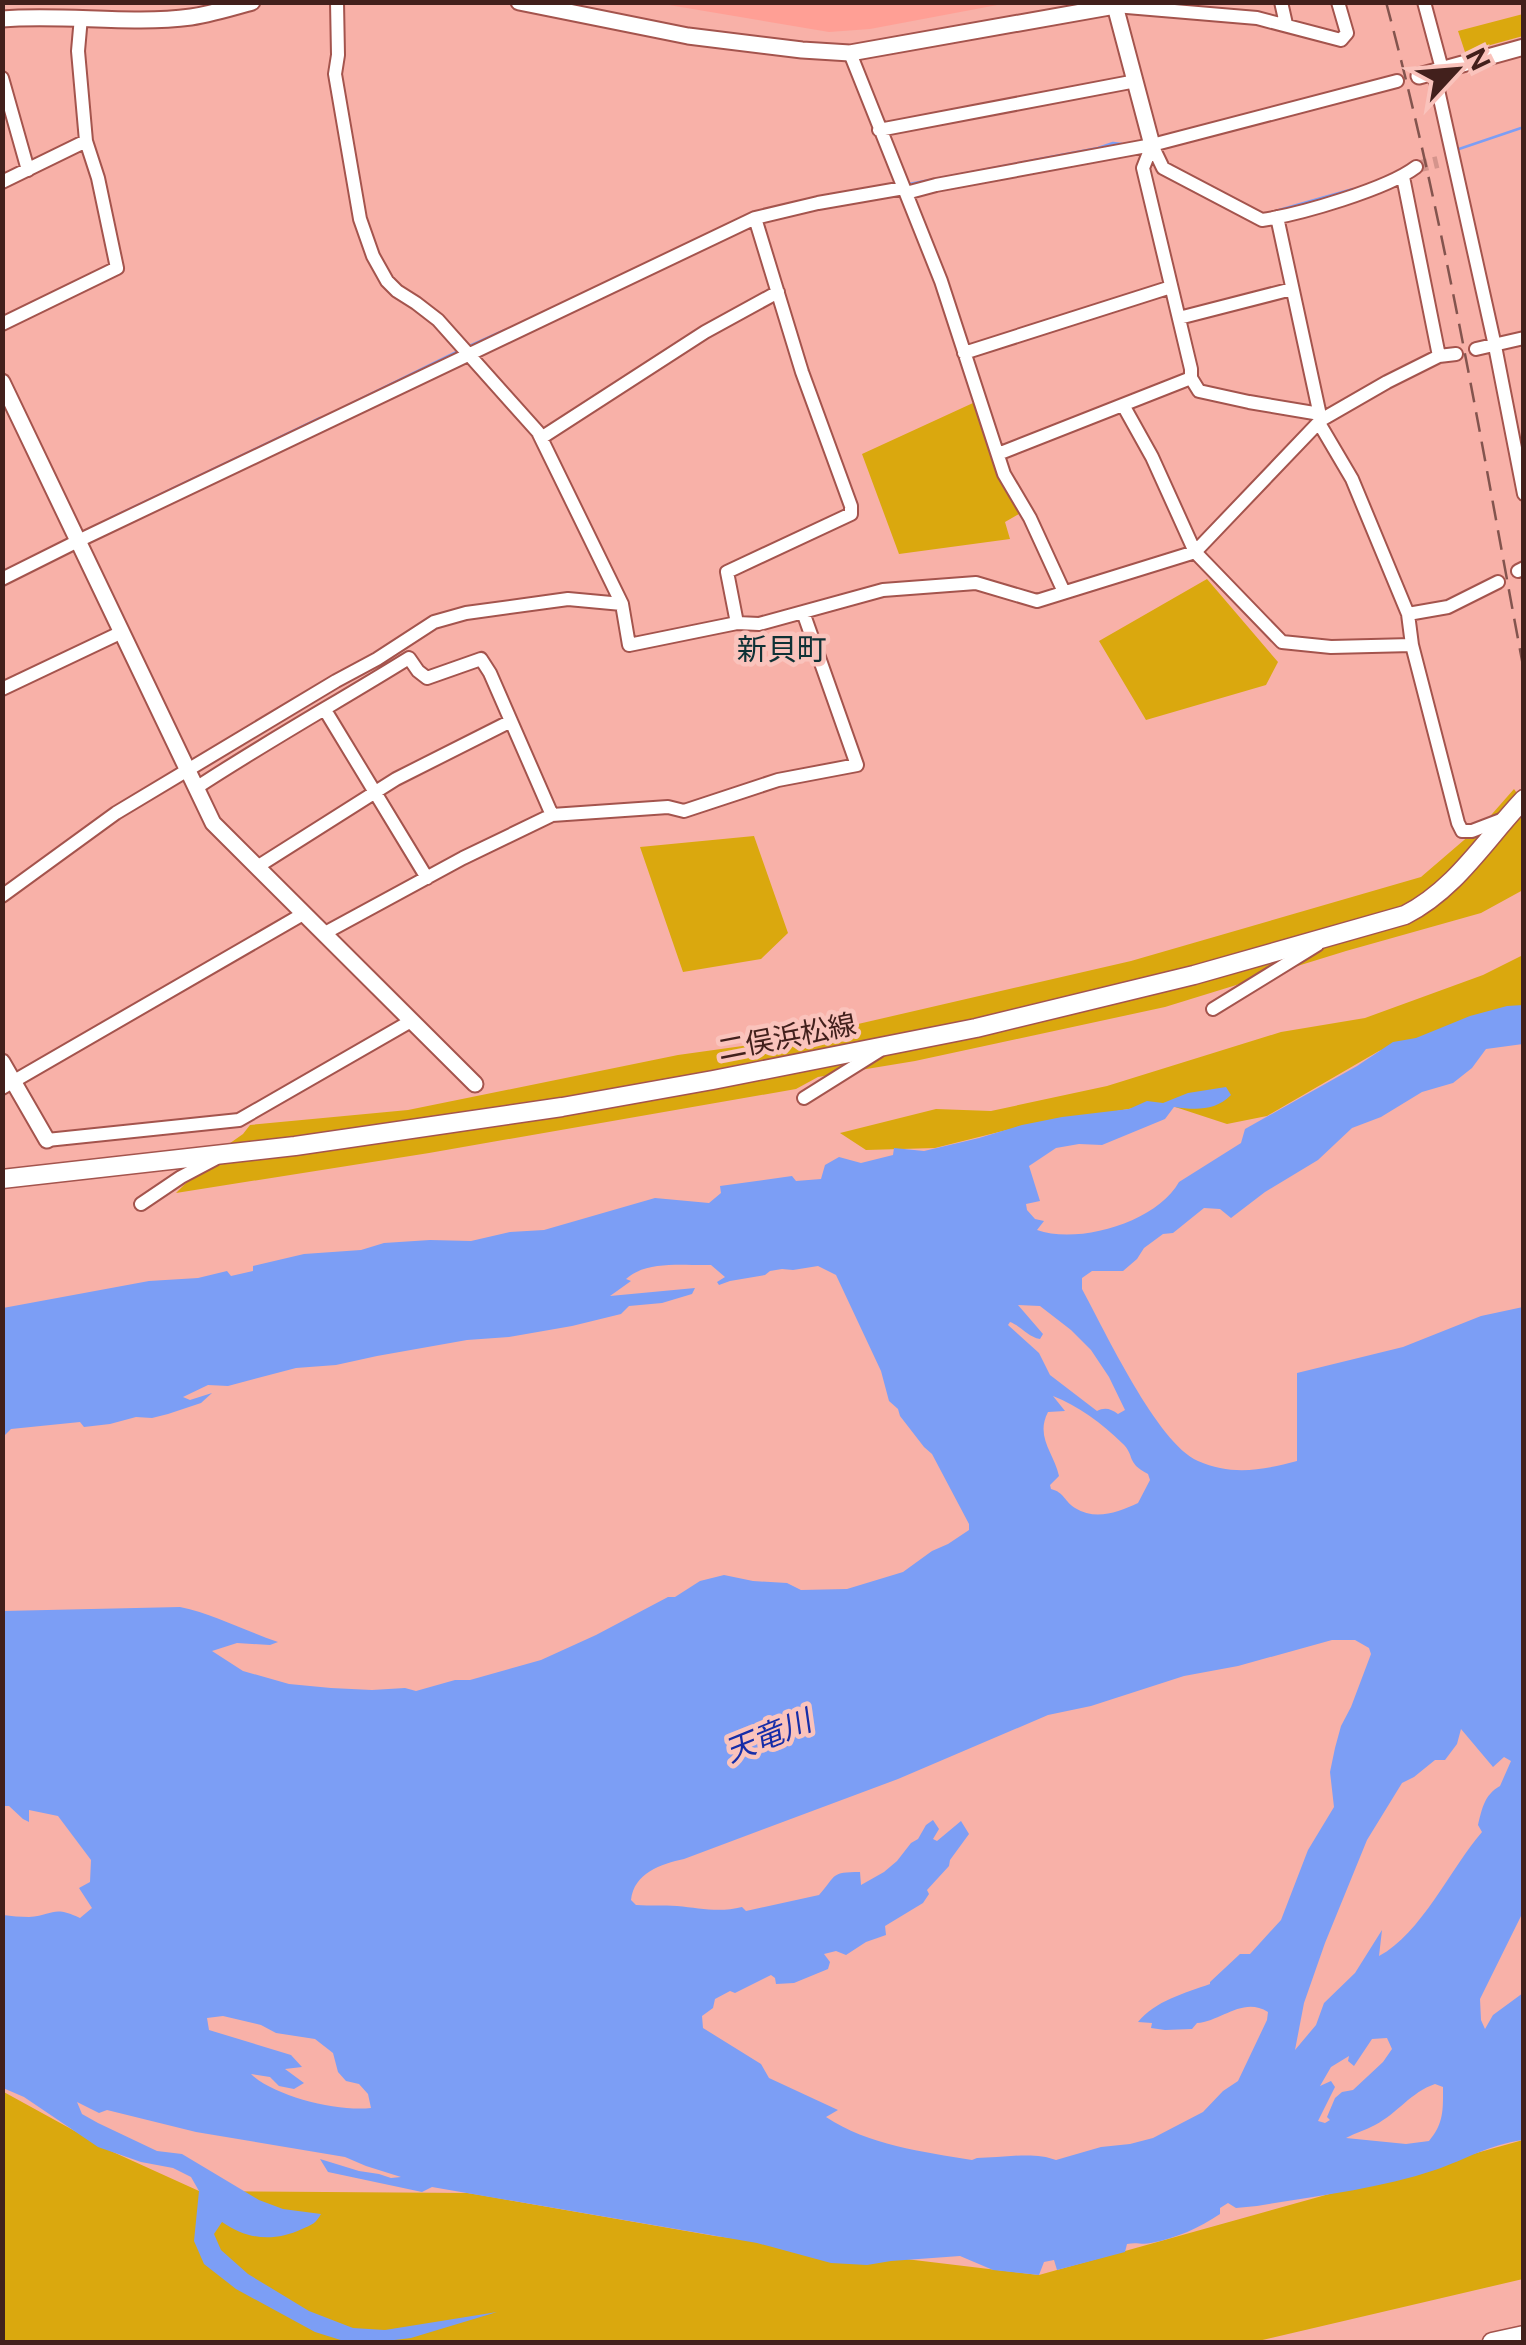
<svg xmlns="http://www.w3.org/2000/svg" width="1526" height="2345" font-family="'DM Sans','Noto Sans JP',sans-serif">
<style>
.built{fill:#ff9f95}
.green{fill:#daa80e}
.water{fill:#7c9ef5;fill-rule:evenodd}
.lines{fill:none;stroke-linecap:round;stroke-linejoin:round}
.stream{stroke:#7c9ef5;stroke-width:2.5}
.minor-tunnel{stroke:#d4948c;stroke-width:12;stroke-dasharray:12 6;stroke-linecap:butt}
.minor-casing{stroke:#a4544d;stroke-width:16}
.tertiary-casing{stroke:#a4544d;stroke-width:19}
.secondary-casing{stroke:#a4544d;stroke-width:21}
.minor{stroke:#fff;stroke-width:12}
.tertiary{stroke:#fff;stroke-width:15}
.secondary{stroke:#fff;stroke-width:18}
.rail{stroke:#83544e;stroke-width:2.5;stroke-dasharray:20 10;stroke-linecap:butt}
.labels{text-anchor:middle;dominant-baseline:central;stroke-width:9;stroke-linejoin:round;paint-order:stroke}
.street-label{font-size:28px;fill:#42201c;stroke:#fac3bc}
.neighbourhood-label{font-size:30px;fill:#0e3135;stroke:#fac3bc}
.water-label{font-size:30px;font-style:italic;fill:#162da8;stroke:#fac3bc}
</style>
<rect width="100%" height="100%" fill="#f8b1a8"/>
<!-- built -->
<path class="built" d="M 657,3 L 1008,3 L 870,29 L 829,32 Z"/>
<!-- green -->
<path class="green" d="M 1523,14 L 1523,36 L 1465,52 L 1458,31 Z
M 973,403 L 1005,490 L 1019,514 L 1005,522 L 1010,539 L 899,554 L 862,454 Z
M 1207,579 L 1278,662 L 1266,685 L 1146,720 L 1099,641 Z
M 1514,789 L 1523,802 L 1523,890 L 1481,913 L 1346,951 L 1165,1007 L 915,1061 L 818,1077 L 796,1089 L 429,1153 L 176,1193 L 216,1153 L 243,1134 L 250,1125 L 408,1110 L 678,1055 L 793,1039 L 1131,961 L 1421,877 L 1485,822 Z
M 754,836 L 788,933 L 761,959 L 683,972 L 640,847 Z
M 1523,955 L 1523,1006 L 1379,1051 L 1267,1116 L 1227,1124 L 1163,1103 L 1007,1130 L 935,1148 L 866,1150 L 840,1133 L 936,1109 L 991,1111 L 1107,1086 L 1281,1032 L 1365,1018 L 1483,975 Z
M 2,2091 L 113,2152 L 199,2191 L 468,2193 L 715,2236 L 1039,2275 L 1523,2140 L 1523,2279 L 1254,2342 L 3,2342 Z"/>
<!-- water -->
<path class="water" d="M 1523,1005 L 1523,1044 L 1486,1049 L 1472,1068 L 1453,1083 L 1422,1092 L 1381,1117 L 1352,1128 L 1318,1160 L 1265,1192 L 1231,1218 L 1220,1209 L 1204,1208 L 1173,1233 L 1163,1234 L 1144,1248 L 1137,1259 L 1123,1271 L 1092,1271 L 1082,1278 L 1082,1289 C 1105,1331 1157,1443 1198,1461 C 1232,1476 1263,1470 1297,1461 L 1297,1373 L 1403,1347 L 1481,1316 L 1523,1307 L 1523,1912 L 1480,1999 L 1481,2020 L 1485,2029 L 1493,2015 L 1523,1993 L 1523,2140 C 1488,2145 1467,2159 1435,2170 C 1378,2189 1316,2196 1257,2206 L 1236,2208 L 1228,2203 L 1220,2208 L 1220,2214 C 1199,2228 1177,2238 1151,2243 C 1142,2245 1137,2242 1127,2244 L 1125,2252 L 1057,2270 L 1054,2260 L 1044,2262 L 1039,2275 L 993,2270 L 960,2256 L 891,2261 L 867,2265 L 831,2263 L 757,2243 L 432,2187 L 422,2192 L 328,2172 L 320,2159 L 359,2171 L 379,2174 L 391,2178 L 401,2177 L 366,2166 L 345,2157 L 196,2132 L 107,2110 L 99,2113 L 77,2102 L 82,2114 L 98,2123 L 157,2151 L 182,2154 L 259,2200 L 283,2209 L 321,2214 C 316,2223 312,2225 302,2229 C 274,2242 248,2240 222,2222 L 214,2234 L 221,2250 L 248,2274 L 309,2311 L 353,2328 L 385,2330 L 497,2312 L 411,2338 L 378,2342 L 347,2342 L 315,2332 L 236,2289 L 204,2264 L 194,2241 L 199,2191 L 191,2177 L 173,2168 L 141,2162 L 98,2147 L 24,2097 L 3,2088 L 3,1915 C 11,1916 21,1917 29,1917 C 54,1915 53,1905 80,1918 L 92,1908 L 79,1888 L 90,1882 L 91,1860 L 58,1816 L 29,1810 L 29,1822 L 23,1819 L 9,1806 L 3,1806 L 3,1611 L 180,1607 C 214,1614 245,1631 278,1642 L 270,1645 L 237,1643 L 212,1651 L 243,1671 L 289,1684 L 331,1688 L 372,1690 L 405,1688 L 416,1691 L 455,1680 L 470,1680 L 541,1660 L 596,1635 L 668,1597 L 675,1597 L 700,1581 L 724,1575 L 753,1581 L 787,1583 L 801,1590 L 847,1589 L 903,1572 L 932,1551 L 948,1544 L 969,1530 L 969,1524 L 932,1454 L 924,1447 L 900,1416 L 898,1409 L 889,1401 L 881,1371 L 836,1275 L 818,1266 L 793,1270 L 782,1269 L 770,1271 L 765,1275 L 730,1281 L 719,1285 L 717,1282 L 725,1277 L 711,1265 C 684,1266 647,1260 626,1279 L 631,1281 L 610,1296 L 695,1288 L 692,1294 L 662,1303 L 629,1306 L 621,1314 L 572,1326 L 509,1337 L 467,1340 L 377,1356 L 336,1365 L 296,1368 L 228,1386 L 208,1385 L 183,1397 L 190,1400 L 212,1393 L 201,1403 L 168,1414 L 152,1418 L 136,1417 L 110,1424 L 84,1427 L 80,1422 L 11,1429 L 3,1437 L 3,1308 L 149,1281 L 198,1278 L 227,1271 L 231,1276 L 253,1271 L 253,1266 L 304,1254 L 361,1250 L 384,1243 L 430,1240 L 471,1241 L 510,1232 L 544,1230 L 655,1198 L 709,1203 L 721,1193 L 720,1186 L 792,1176 L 796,1181 L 821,1179 L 825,1165 L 839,1157 L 861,1163 L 893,1155 L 894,1148 L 924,1151 L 979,1138 L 1022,1125 L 1062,1117 L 1129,1109 L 1147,1101 L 1163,1103 L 1188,1093 L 1226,1087 L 1231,1095 C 1215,1111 1196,1110 1174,1107 L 1165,1119 L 1102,1145 L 1079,1144 L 1056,1148 L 1029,1166 L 1040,1201 L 1026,1204 L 1027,1210 L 1035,1219 L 1044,1221 L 1037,1230 C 1078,1245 1157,1222 1179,1182 L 1241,1143 L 1245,1129 L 1357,1066 L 1393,1042 L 1416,1038 L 1470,1016 L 1507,1006 ZM 1018,1305 L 1040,1306 L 1071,1330 L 1091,1350 L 1109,1377 L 1125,1410 L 1118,1414 C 1111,1409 1105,1407 1097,1411 L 1050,1375 L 1039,1353 L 1008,1325 L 1010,1322 C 1021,1326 1028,1337 1040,1339 L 1043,1334 ZM 1053,1396 C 1078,1406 1102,1423 1122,1443 C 1136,1456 1125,1462 1148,1474 L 1150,1480 L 1138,1503 C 1118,1512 1096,1521 1075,1508 C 1065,1502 1064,1492 1051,1489 L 1050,1485 L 1059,1476 C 1054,1453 1035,1437 1048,1412 L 1065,1411 ZM 1332,1640 L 1355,1640 L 1369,1648 L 1371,1654 L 1351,1707 L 1341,1726 L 1335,1748 L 1330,1772 L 1334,1807 L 1308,1850 L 1281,1920 L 1250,1954 L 1240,1954 L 1210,1982 L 1210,1984 C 1185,1993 1155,2001 1138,2022 L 1152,2023 L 1151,2028 L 1165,2030 L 1192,2029 L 1197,2023 C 1222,2021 1243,1996 1268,2012 L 1267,2020 L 1238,2081 L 1223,2091 L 1203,2112 L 1153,2138 L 1130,2144 L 1101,2147 L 1056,2160 C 1034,2151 1001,2158 977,2158 L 972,2160 C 923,2152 868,2145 826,2117 L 838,2110 L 769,2078 L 761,2064 L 703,2028 L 702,2016 L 713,2008 L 715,1999 L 730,1991 L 735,1993 L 771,1975 L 775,1978 L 776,1984 L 794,1983 L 828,1969 L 830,1962 L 824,1954 L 836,1951 L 846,1955 L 866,1942 L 886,1935 L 885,1926 L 923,1903 L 929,1894 L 927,1890 L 949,1866 L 950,1860 L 969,1834 L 961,1821 L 937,1841 L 933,1839 L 939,1829 L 933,1820 L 926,1825 L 918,1839 L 911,1843 L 897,1861 L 884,1872 L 861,1885 L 860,1872 C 830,1872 837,1875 819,1895 L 746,1911 L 742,1907 C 719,1913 700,1908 677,1906 C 663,1905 650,1906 636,1905 L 631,1900 C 634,1873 661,1864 684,1859 L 898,1779 L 1048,1715 L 1091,1706 L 1184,1676 L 1238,1666 ZM 1461,1729 L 1493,1767 L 1504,1757 L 1511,1761 L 1500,1786 C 1484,1795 1482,1809 1478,1825 L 1482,1832 C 1450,1869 1421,1934 1379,1956 L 1382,1930 L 1355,1973 L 1324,2003 L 1316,2025 L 1295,2050 L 1304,2003 L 1325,1943 L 1367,1840 L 1402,1783 L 1414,1777 L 1435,1760 L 1445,1760 L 1457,1744 ZM 223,2016 L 261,2025 L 276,2033 L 315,2039 L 333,2053 L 338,2072 L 346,2081 L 359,2084 L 368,2094 L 371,2108 C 338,2112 274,2096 251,2074 L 270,2077 L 279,2086 L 294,2089 L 304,2083 L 285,2069 L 302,2067 L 291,2055 L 209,2030 L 207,2018 ZM 1387,2038 L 1392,2049 L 1383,2062 L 1353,2090 L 1342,2092 L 1335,2098 L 1327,2117 L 1330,2120 L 1325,2123 L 1318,2121 L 1335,2087 L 1331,2081 L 1320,2086 L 1331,2067 L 1349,2056 L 1348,2061 L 1354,2066 L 1372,2039 ZM 1435,2084 L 1443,2087 C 1443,2110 1444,2123 1429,2141 L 1406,2144 L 1346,2138 C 1355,2133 1366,2130 1375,2125 C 1398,2113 1411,2092 1435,2084 Z"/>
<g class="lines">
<!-- stream -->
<path class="stream" d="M 1459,149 L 1524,127
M 909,184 L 1098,148 L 1113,143 L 1122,144
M 1279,210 L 1353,189
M 467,347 L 505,330
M 346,406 L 460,350
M 111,518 L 320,418"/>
<!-- minor-tunnel -->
<path class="minor-tunnel" d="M 1416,167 L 1438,162"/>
<defs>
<path id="minor" d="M 337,2 L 338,55 L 335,74 L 360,219 L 373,256 L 387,281 L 397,291 L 416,303 L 438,320 L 538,432 L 622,604
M 1281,2 L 1286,24
M 1424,2 L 1442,69
M 1115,6 L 1257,18 L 1341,40 L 1347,33 L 1338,2
M 850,53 L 941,281 L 1004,474 L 1030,518 L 1064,592
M 1434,72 L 1495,346 L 1524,494
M 2,78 L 28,170
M 879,130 L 1136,81
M 1152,145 L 1143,168 L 1191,369 L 1191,378 L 1199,391 L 1249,402 L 1320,414
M 1152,145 L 1163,168 L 1262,220 C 1301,214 1387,189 1416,167
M 1403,177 L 1439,356
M 2,182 L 86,141
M 906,193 L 936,185 L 1152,145 L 1397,81
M 1277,217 L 1321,420
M 1179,318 L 1292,289
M 2,324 L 117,268 L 98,178 L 86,141 L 78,51 L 81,17
M 1476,349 L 1524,338
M 964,353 L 1171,287
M 1123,405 L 1152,457 L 1195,552 L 1282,642 L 1331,647 L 1412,645
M 1319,423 L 1352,479 L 1408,614 L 1412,645 L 1458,823 L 1462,831 L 1472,831 L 1506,818
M 541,438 L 705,332 L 778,292
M 998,454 L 1191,378
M 1518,571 L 1524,568
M 2,579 L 78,541 L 755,218 L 818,203 L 904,188
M 1408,614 L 1448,607 L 1498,582
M 737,623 L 727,572 L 851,514 L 851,506 L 802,372 L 755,218
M 2,689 L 122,632
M 325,710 L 427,878
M 196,788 C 266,742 338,702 409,658 L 418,671 L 427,678 L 481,659 L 490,673 L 552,815
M 257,867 L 396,779 L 511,721
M 2,896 L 116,813 L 336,681 L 377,659 L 434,622 L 466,613 L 568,599 L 622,604 L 629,645 L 737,623 L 759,624 L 883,590 L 976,583 L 1037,601 L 1195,552 L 1321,420 L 1387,382 L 1439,356 L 1456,354
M 323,934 L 463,858 L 552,815 L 668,807 L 684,811 L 778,780 L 857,765 L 803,612
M 1213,1009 L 1317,945
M 2,1088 L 303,914
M 804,1098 L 879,1051
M 47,1140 L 239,1120 L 411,1021
M 141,1204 L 181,1177 L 215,1159"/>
<path id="tertiary" d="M 519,2 L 688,36 L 802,50 L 850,53 L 1115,6
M 1114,2 L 1152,145
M 2,19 C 64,14 131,25 191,17 C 211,14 231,8 252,2
M 1419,76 L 1524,47
M 2,382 L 213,823 L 475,1084
M 2,1062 L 47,1140"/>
<path id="secondary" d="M 2,1179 L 295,1146 L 562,1107 L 713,1080 L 976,1028 L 1194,975 L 1405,915 C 1456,889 1485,840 1524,799
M 1492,2342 L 1524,2335"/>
</defs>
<!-- minor casing -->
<use href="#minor" class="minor-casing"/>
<!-- tertiary casing -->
<use href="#tertiary" class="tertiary-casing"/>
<!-- secondary casing -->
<use href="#secondary" class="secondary-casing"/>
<!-- minor -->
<use href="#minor" class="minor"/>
<!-- tertiary -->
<use href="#tertiary" class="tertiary"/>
<!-- secondary -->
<use href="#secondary" class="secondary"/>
<!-- rail -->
<path class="rail" d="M 1386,2 C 1445,222 1482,448 1524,671"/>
</g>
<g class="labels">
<!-- street labels -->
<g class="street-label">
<text transform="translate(787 1037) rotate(-11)">二俣浜松線</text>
</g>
<!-- neighbourhood labels -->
<g class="neighbourhood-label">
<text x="782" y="649">新貝町</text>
</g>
<!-- water labels -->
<g class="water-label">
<text transform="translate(768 1736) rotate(-22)">天竜川</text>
</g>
</g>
<!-- border -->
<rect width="1526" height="2345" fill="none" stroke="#42201c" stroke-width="10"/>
<!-- north arrow -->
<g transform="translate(1456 70) rotate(64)" stroke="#fac3bc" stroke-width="8" paint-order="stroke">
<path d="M0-8L18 38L0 25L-18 38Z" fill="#42201c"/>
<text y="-15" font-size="28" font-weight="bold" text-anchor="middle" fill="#42201c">N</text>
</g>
</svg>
